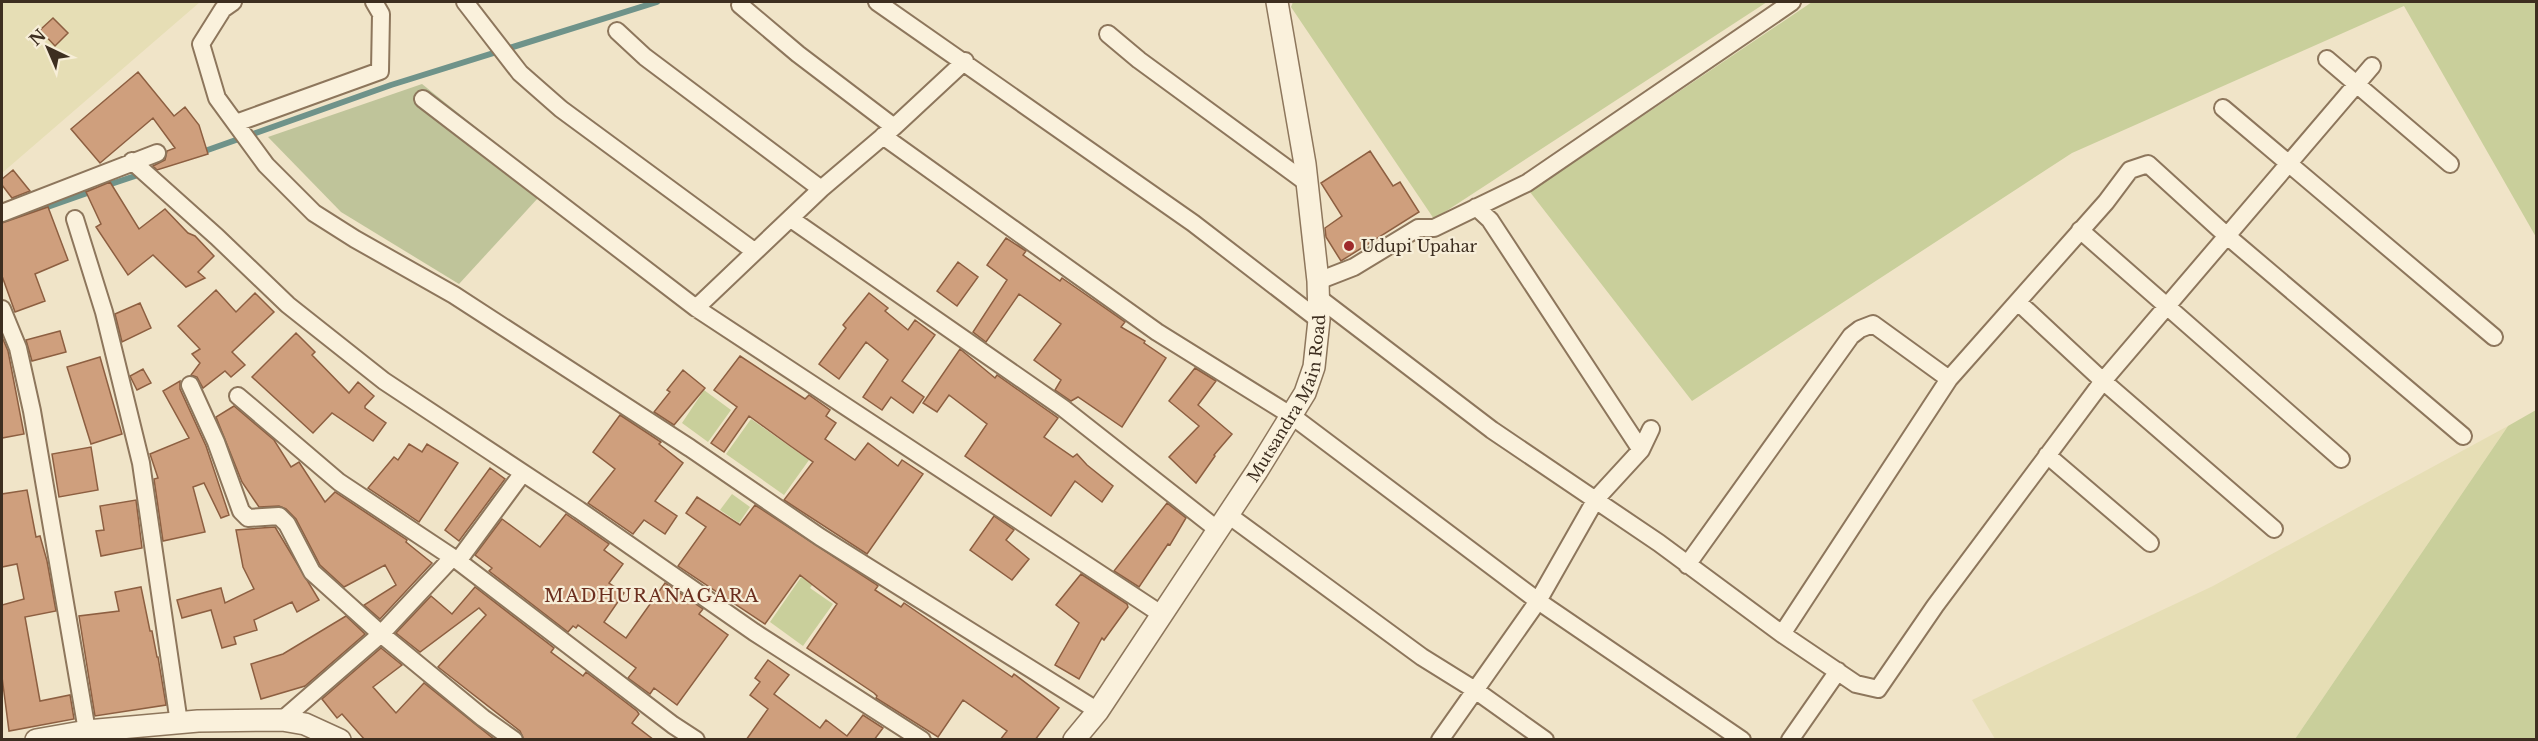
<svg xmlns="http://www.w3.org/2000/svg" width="2538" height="741" font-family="'Libre Baskerville',serif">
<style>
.farmland{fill:#e6deb5}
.green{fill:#c9cf9b}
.cemetery{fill:#bfc49a}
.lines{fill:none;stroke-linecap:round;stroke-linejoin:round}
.stream{stroke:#6f938a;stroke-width:6}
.building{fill:#cf9f7d;stroke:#8d5f41;stroke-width:1.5}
.minor-casing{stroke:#8d765c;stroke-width:20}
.tertiary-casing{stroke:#8d765c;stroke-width:24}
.minor{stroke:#faf1dc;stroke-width:16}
.tertiary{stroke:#faf1dc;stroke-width:21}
.poi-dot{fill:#9e2a2b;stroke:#f7eed8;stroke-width:2}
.labels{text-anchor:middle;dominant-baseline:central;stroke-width:4.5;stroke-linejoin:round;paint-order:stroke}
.poi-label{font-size:16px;fill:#3d2e20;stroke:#f7eed8;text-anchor:start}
.street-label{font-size:16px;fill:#3d2e20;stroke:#f7eed8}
.neighbourhood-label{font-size:18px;letter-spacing:1.5px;fill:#6b2e1e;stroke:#f7eed8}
</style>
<rect width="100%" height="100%" fill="#f0e4c8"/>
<!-- farmland -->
<path class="farmland" d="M 2,2 L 200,2 L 2,173 Z
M 2508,426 L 2295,739 L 1995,739 L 1972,700 L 2213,586 Z"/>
<!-- green -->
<path class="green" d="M 1293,2 L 1767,2 L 1434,219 L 1291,7 Z
M 1812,2 L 2536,2 L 2536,237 L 2404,6 L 2072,153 L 1692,401 L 1530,192 Z
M 704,390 L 731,410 L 708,442 L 682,423 Z
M 2536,410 L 2536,739 L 2295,739 L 2508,426 Z
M 751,419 L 809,460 L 784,495 L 726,454 Z
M 732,494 L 750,507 L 739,523 L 720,510 Z
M 820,550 L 833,557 L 810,588 L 833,604 L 803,646 L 770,622 Z"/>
<!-- cemetery -->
<path class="cemetery" d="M 422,84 L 549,186 L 459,284 L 341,212 L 268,137 Z"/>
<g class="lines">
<!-- stream -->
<path class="stream" d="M 202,152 L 391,85 L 657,2
M 105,186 L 141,174
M 2,223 L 93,191"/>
</g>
<!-- building -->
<path class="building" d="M 53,18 L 68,33 L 55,46 L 40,30 Z
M 138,72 L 174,116 L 185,107 L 199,125 L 208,154 L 157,170 L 153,166 L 165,160 L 167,151 L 175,148 L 153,118 L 100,163 L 71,129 Z
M 1370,151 L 1393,186 L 1400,182 L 1419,212 L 1341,261 L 1326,237 L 1325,228 L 1342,216 L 1321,183 Z
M 13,170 L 30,191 L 12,198 L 2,185 L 2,179 Z
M 110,182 L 139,229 L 165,209 L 188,233 L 195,236 L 214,256 L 198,272 L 205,278 L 186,287 L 153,255 L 128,275 L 96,227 L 101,224 L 86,192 Z
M 48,207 L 68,260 L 35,274 L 45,301 L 15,312 L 2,276 L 2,223 Z
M 1006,238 L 1026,251 L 1023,255 L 1060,281 L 1062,278 L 1125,322 L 1121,327 L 1145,341 L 1144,343 L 1166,358 L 1122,427 L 1078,397 L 1071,401 L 1055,390 L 1061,380 L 1034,360 L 1061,324 L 1019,294 L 986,342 L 973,332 L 1007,280 L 987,265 Z
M 958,262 L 978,277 L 957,306 L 937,291 Z
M 216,290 L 236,312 L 255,293 L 274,312 L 232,352 L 245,365 L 231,377 L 225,371 L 203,388 L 197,377 L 191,375 L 200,363 L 192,354 L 200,349 L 178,326 Z
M 869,293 L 888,308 L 885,311 L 908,330 L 915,320 L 935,335 L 902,381 L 924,397 L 913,413 L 891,397 L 882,410 L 863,397 L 888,360 L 866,342 L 839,379 L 819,364 L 846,328 L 843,325 Z
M 140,303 L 151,328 L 122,342 L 115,314 Z
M 60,331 L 66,352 L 32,361 L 26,340 Z
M 296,333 L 315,352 L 312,355 L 349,393 L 358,382 L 374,396 L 365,406 L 365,408 L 386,423 L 373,441 L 332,413 L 313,433 L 252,377 Z
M 2,337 L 8,351 L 24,434 L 2,438 Z
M 960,349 L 995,378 L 997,375 L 1058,418 L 1044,437 L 1073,457 L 1077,454 L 1087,465 L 1113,486 L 1102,502 L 1075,481 L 1051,516 L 965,456 L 987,424 L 949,395 L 937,412 L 923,403 Z
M 740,356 L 805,399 L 809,395 L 830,410 L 826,416 L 836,423 L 825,439 L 855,460 L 868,443 L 898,466 L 902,460 L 923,474 L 867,554 L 784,500 L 813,462 L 789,445 L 749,416 L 724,452 L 711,443 L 737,407 L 714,390 Z
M 100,357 L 122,434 L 91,444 L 67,367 Z
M 1195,368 L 1216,381 L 1198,405 L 1232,434 L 1214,455 L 1215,456 L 1196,483 L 1169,457 L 1199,426 L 1169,401 Z
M 143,369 L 151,383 L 137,390 L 130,376 Z
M 683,370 L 705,388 L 674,425 L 654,412 L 670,392 L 667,390 Z
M 180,381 L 180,389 L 206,446 L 229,515 L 221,518 L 204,483 L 193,487 L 205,532 L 163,541 L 154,479 L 158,478 L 150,454 L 189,438 L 163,391 Z
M 234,406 L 274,440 L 291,467 L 299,462 L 325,502 L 335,492 L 407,540 L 406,542 L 432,563 L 380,619 L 364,605 L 396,585 L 385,565 L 344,587 L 320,565 L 296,519 L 286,509 L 279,506 L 259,507 L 242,482 L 216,417 Z
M 620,415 L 661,442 L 659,444 L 683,463 L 655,501 L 677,516 L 665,534 L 644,520 L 633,534 L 588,503 L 615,469 L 593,452 Z
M 409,444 L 422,452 L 427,444 L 458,463 L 419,522 L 368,488 L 394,457 L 398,460 Z
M 91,447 L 98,490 L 59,497 L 52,454 Z
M 490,468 L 505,479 L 459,541 L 445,530 Z
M 27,490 L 36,537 L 40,536 L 47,561 L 56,611 L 25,617 L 40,701 L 70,695 L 74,719 L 9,731 L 2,677 L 2,605 L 24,599 L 17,564 L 2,567 L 2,494 Z
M 697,497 L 740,525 L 755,505 L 874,583 L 878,586 L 875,590 L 901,607 L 904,603 L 1012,677 L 1014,674 L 1059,708 L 1035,740 L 1000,740 L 1007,731 L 963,700 L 938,737 L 876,698 L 877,696 L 874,693 L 807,648 L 837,604 L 800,575 L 765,624 L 678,566 L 706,527 L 686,513 Z
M 136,500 L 142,548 L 101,556 L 96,531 L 104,530 L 100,506 Z
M 1167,503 L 1186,518 L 1170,545 L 1168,544 L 1139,587 L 1114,571 Z
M 566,514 L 609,544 L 604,550 L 623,564 L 609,583 L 624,593 L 604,622 L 626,638 L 665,583 L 703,609 L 699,614 L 728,635 L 677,705 L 654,688 L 650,694 L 628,678 L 636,668 L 578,625 L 576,628 L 573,626 L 568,632 L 489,571 L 492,568 L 475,555 L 502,519 L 540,547 Z
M 994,516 L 1014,530 L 1006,540 L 1029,559 L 1012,580 L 970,550 Z
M 275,527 L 319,600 L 297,612 L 292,602 L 254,620 L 257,630 L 234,637 L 236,644 L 222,648 L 211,610 L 182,618 L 177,600 L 221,588 L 225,603 L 254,589 L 243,567 L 236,530 Z
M 1081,574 L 1127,604 L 1128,607 L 1104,640 L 1102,638 L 1079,679 L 1055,665 L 1079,623 L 1056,605 Z
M 141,587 L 150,631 L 152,631 L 157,657 L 158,657 L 166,705 L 95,716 L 79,616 L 119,611 L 115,592 Z
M 475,587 L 554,648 L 551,652 L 583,676 L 586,672 L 637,711 L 639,714 L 632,723 L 654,740 L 524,740 L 520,731 L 438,667 L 486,615 L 479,608 L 420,652 L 396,633 L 431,596 L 452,614 Z
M 346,616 L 365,634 L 305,686 L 261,699 L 251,664 L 283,654 Z
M 381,648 L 402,665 L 373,687 L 396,713 L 424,683 L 495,740 L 365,740 L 342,714 L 337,718 L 322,699 Z
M 768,660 L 789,675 L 774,694 L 820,728 L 826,720 L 847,736 L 863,715 L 883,728 L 874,740 L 746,740 L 768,709 L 750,695 L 760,682 L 755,678 Z"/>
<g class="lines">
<defs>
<path id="minor" d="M 233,2 L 223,9 L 201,44 L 217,98 L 266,165 L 314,213 L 355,239 L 454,295 L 690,448 L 820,537 L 1098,711
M 465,2 L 520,73 L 561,109 L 754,251
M 877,2 L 1193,223 L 1319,320
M 740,5 L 798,54 L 894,127
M 617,31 L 645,57 L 821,189
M 1108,34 L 1139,60 L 1307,183
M 2327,59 L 2450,164
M 423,99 L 696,308 L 1161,614
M 2223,108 L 2494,337
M 236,123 L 380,71 L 381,14 L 374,2
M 883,136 L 1157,332 L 1292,416 L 1538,601 L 1742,740
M 132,161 L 217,237 L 288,305 L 384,381 L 579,510 L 754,632 L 922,740
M 1476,207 L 1490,220 L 1641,450
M 2,213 L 157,153
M 75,219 L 104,312 L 141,463 L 179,723
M 791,219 L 1063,408 L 1218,530
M 2080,230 L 2341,459
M 1318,281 L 1354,267 L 1418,228 L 1434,228 L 1527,183 L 1792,2
M 1319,298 L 1492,430 L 1659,543 L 1782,634 L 1856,684 L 1878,689 L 1935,606 L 2103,381 L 2372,66
M 2018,302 L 2103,381 L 2274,529
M 696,308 L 821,189 L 894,127 L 965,61
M 2,309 L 18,348 L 32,411 L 87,731
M 190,385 L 216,442 L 241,511 L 248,518 L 279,516 L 287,524 L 312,572 L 381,634 L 483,718 L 514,740
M 238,396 L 339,482 L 458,561 L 673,725 L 696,740
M 2047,455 L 2150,543
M 1227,514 L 1422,657 L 1475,690 L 1545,740
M 458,561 L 522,474
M 1687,565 L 1851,336 L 1860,329 L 1873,324 L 1949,379
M 1782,634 L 1949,379 L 2106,202 L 2130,170 L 2148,164 L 2226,235 L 2463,436
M 282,720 L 381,634 L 452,558
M 1440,740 L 1538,601 L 1596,499 L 1641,450 L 1651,429
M 1790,740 L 1838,671"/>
<g id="tertiary">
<path d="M 36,740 L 87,731 L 198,721 L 282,720 L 305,724 L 340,740"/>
<path id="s1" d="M 1074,740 L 1098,711 L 1257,471 L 1305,393 L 1314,367 L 1319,320 L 1318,281 L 1305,164 L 1277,2"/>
</g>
</defs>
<!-- minor casing -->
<use href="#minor" class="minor-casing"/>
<!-- tertiary casing -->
<use href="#tertiary" class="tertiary-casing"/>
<!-- minor -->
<use href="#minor" class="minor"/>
<!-- tertiary -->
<use href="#tertiary" class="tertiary"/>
</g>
<!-- markers -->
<circle class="poi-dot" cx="1349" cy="246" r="6"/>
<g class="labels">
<!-- poi labels -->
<g class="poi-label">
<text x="1361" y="246">Udupi Upahar</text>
</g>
<!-- street labels -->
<g class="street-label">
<text stroke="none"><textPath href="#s1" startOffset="406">Mutsandra Main Road</textPath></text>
</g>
<!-- neighbourhood labels -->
<g class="neighbourhood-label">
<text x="652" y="596">MADHURANAGARA</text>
</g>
</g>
<!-- border -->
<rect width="2538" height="741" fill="none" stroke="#3d2e20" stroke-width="6"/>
<!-- north arrow -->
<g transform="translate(48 48) rotate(316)" stroke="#f7eed8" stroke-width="4.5" paint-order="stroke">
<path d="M0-4.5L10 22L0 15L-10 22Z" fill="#3d2e20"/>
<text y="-9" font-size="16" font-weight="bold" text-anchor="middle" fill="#3d2e20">N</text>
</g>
</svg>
